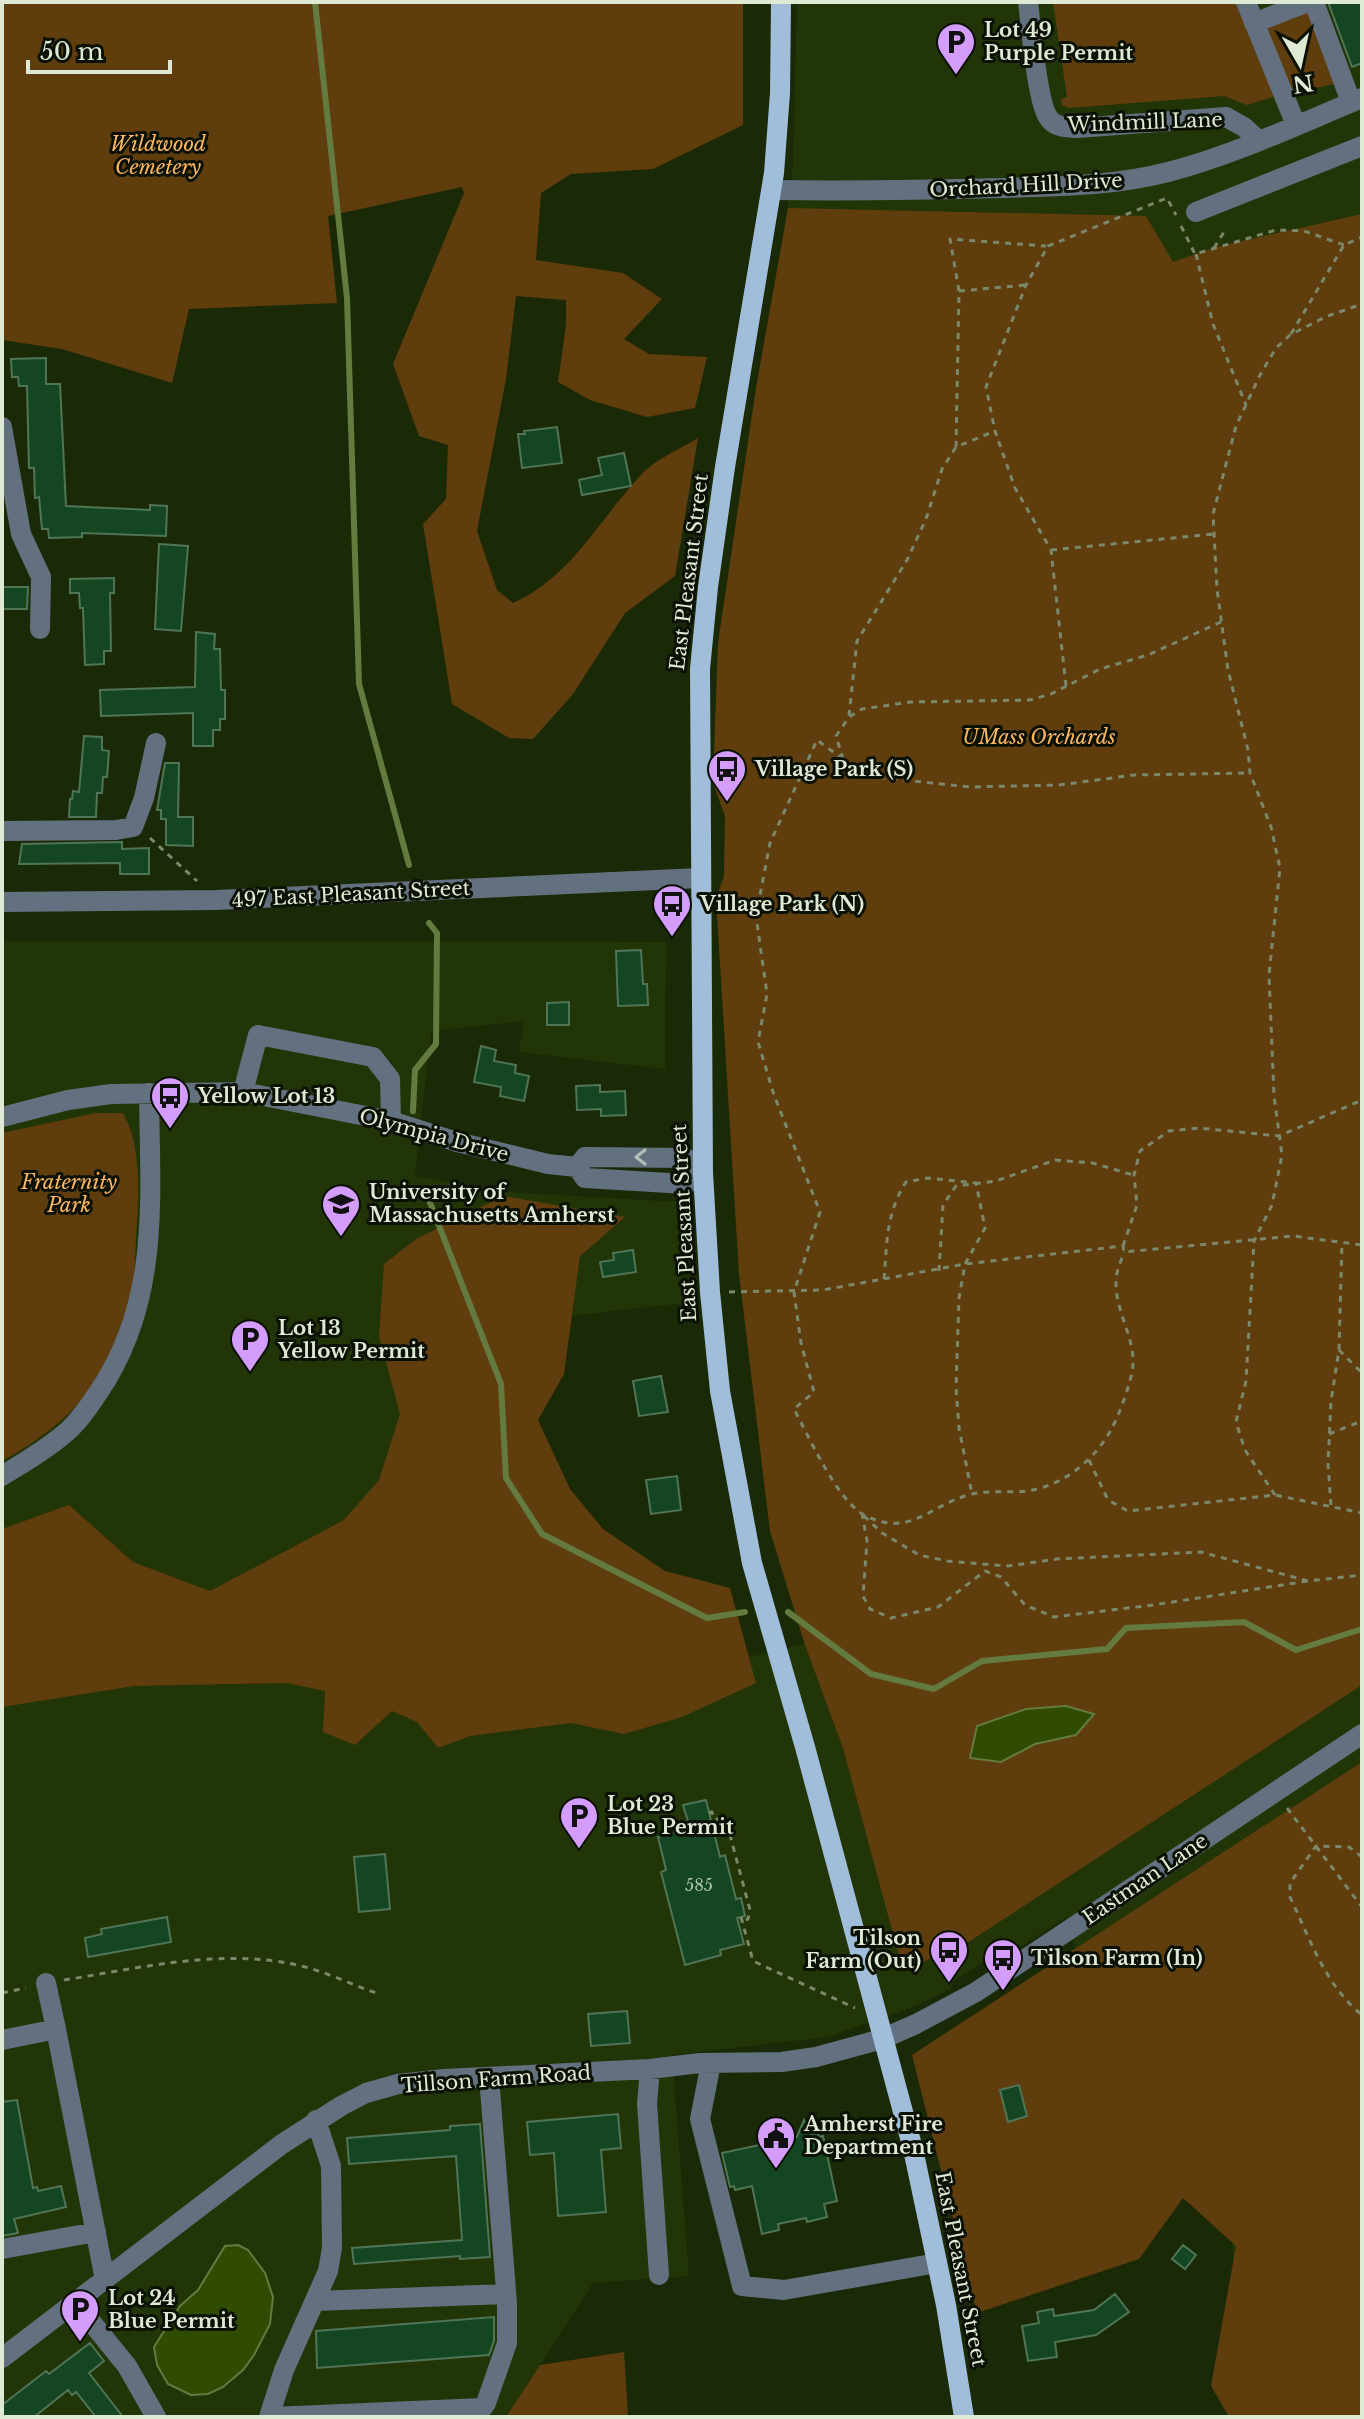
<svg xmlns="http://www.w3.org/2000/svg" width="1364" height="2419" font-family="'Libre Baskerville',serif">
<style>
.built{fill:#223507}
.green{fill:#603d0d}
.water{fill:#304c00;stroke:#647b40;stroke-width:2}
.lines{fill:none;stroke-linecap:round;stroke-linejoin:round}
.stream{stroke:#647b40;stroke-width:6}
.building{fill:#144622;stroke:#507456;stroke-width:2}
.path{stroke:#7b886b;stroke-width:3;stroke-dasharray:6 6;stroke-linecap:butt}
.minor{stroke:#63707f;stroke-width:20}
.major{stroke:#a0bdda;stroke-width:20}
.oneway{stroke:#b4bfb7}
.labels{text-anchor:middle;dominant-baseline:central;stroke-width:6;stroke-linejoin:round;paint-order:stroke}
.number-label{font-size:16px;fill:#acc1a8}
.poi-label{font-size:20px;font-weight:bold;fill:#dfead5;stroke:#0a1103;text-anchor:start}
.street-label{font-size:20px;fill:#dfead5;stroke:#0a1103}
.park-label{font-size:20px;font-style:italic;fill:#feb760;stroke:#0a1103}
</style>
<rect width="100%" height="100%" fill="#1b2a06"/>
<!-- built -->
<path class="built" d="M 797,2 L 1362,2 L 1362,2417 L 1243,2417 L 1227,2158 L 1146,2188 L 1066,1917 L 1017,1949 L 999,1952 L 953,1981 L 951,1989 L 915,2006 L 828,2037 L 672,2055 L 689,2276 L 593,2283 L 506,2417 L 2,2417 L 2,941 L 666,942 L 665,1069 L 519,1052 L 524,1021 L 431,1031 L 415,1176 L 521,1193 L 678,1202 L 684,1303 L 506,1323 L 438,1465 L 749,1657 L 805,1644 L 770,1531 L 739,1274 L 717,914 L 717,896 L 724,876 L 725,816 L 713,783 L 718,643 L 756,388 L 784,234 L 793,166 Z"/>
<!-- green -->
<path class="green" d="M 2,2 L 743,2 L 743,125 L 653,169 L 571,174 L 541,193 L 536,260 L 623,273 L 662,299 L 624,339 L 649,354 L 707,357 L 695,408 L 647,417 L 590,400 L 558,382 L 566,325 L 566,300 L 516,296 L 506,379 L 477,531 L 497,590 L 513,603 C 570,578 599,520 640,476 C 654,460 680,449 698,438 L 675,576 L 625,613 L 573,694 L 533,739 L 509,738 L 452,704 L 423,524 L 446,499 L 448,445 L 419,436 L 393,364 L 464,193 L 462,187 L 328,216 L 337,303 L 189,309 L 172,383 L 62,349 L 2,340 Z
M 1053,2 L 1240,2 L 1276,96 L 1247,105 L 1224,96 L 1069,108 L 1062,105 L 1061,99 L 1067,97 Z
M 1307,8 L 1334,84 L 1293,93 L 1266,37 L 1267,24 Z
M 788,208 L 1146,216 L 1173,262 L 1216,247 L 1362,214 L 1362,1685 L 970,1941 L 903,1971 L 843,1748 L 805,1645 L 770,1531 L 739,1274 L 717,914 L 717,896 L 724,876 L 725,816 L 713,783 L 718,643 L 756,388 Z
M 96,1113 L 123,1113 C 140,1143 139,1186 137,1221 C 135,1245 136,1270 132,1294 C 119,1373 70,1424 2,1461 L 2,1133 Z
M 503,1196 L 625,1217 L 580,1256 L 564,1374 L 538,1420 L 570,1489 L 603,1529 L 665,1571 L 730,1588 L 756,1683 L 682,1717 L 624,1734 L 571,1723 L 470,1736 L 438,1748 L 417,1722 L 392,1711 L 355,1745 L 323,1732 L 325,1691 L 287,1683 L 134,1686 L 2,1707 L 2,1529 L 69,1505 L 133,1562 L 210,1591 L 344,1520 L 379,1480 L 400,1414 L 379,1336 L 384,1264 L 416,1239 Z
M 1362,1762 L 1362,2417 L 1229,2417 L 1211,2386 L 1236,2246 L 1183,2198 L 1139,2259 L 977,2313 L 912,2055 Z
M 624,2352 L 628,2417 L 506,2417 L 540,2365 Z"/>
<!-- water -->
<path class="water" d="M 1066,1706 L 1094,1714 L 1076,1735 L 1035,1744 L 1001,1762 L 970,1758 L 977,1726 L 1026,1709 Z
M 238,2245 L 248,2250 L 265,2273 L 273,2297 L 270,2324 L 254,2355 L 243,2370 L 223,2387 L 208,2394 L 191,2395 L 168,2384 L 157,2365 L 154,2347 L 180,2306 L 198,2290 L 225,2246 Z"/>
<g class="lines">
<!-- stream -->
<path class="stream" d="M 315,2 L 347,298 L 359,684 L 409,865
M 413,1111 L 415,1070 L 436,1044 L 437,933 L 429,923
M 427,1195 L 501,1384 L 506,1478 L 542,1534 L 707,1618 L 745,1612
M 788,1612 L 871,1674 L 934,1689 L 982,1661 L 1107,1649 L 1126,1628 L 1244,1622 L 1296,1650 L 1362,1629"/>
</g>
<!-- building -->
<path class="building" d="M 1328,2 L 1362,2 L 1362,63 L 1352,67 Z
M 46,358 L 46,384 L 60,384 L 66,506 L 150,510 L 150,505 L 167,506 L 166,536 L 82,533 L 82,537 L 49,538 L 48,529 L 42,529 L 39,497 L 35,498 L 34,468 L 29,468 L 27,386 L 19,386 L 18,377 L 12,377 L 11,359 Z
M 557,427 L 562,463 L 522,468 L 518,434 L 525,434 L 524,431 Z
M 624,453 L 631,486 L 582,495 L 579,480 L 602,475 L 598,458 Z
M 159,544 L 188,546 L 181,631 L 155,629 Z
M 114,578 L 114,593 L 110,593 L 111,651 L 104,651 L 104,664 L 85,665 L 83,608 L 80,608 L 79,593 L 70,593 L 70,579 Z
M 2,587 L 28,587 L 27,609 L 2,609 Z
M 196,632 L 215,634 L 214,649 L 220,649 L 221,690 L 225,690 L 225,719 L 220,719 L 220,730 L 213,730 L 213,746 L 193,746 L 193,713 L 101,716 L 100,690 L 195,687 Z
M 84,736 L 102,737 L 102,750 L 109,751 L 107,777 L 103,777 L 102,793 L 97,793 L 96,817 L 69,817 L 70,799 L 72,799 L 73,791 L 79,792 Z
M 165,763 L 179,763 L 178,817 L 193,817 L 193,846 L 166,845 L 166,819 L 161,819 L 161,810 L 157,810 Z
M 122,842 L 122,849 L 149,848 L 149,874 L 120,874 L 120,863 L 19,864 L 22,844 Z
M 641,950 L 643,984 L 647,984 L 648,1005 L 618,1006 L 616,951 Z
M 569,1002 L 569,1025 L 547,1025 L 547,1003 Z
M 481,1046 L 496,1050 L 494,1061 L 516,1065 L 515,1073 L 529,1076 L 524,1101 L 500,1096 L 501,1087 L 474,1082 Z
M 600,1085 L 600,1092 L 625,1091 L 626,1115 L 601,1116 L 601,1109 L 577,1110 L 576,1086 Z
M 633,1250 L 636,1272 L 603,1277 L 600,1262 L 614,1260 L 613,1253 Z
M 661,1376 L 668,1412 L 639,1416 L 633,1381 Z
M 677,1476 L 681,1510 L 651,1514 L 646,1480 Z
M 706,1800 L 720,1857 L 725,1855 L 736,1899 L 741,1898 L 745,1916 L 737,1918 L 744,1944 L 720,1950 L 721,1955 L 685,1965 L 661,1872 L 666,1870 L 658,1837 L 680,1831 L 678,1824 L 688,1821 L 683,1805 Z
M 385,1854 L 390,1909 L 359,1912 L 354,1857 Z
M 167,1917 L 171,1942 L 88,1957 L 85,1938 L 102,1934 L 101,1929 Z
M 627,2011 L 630,2043 L 591,2046 L 588,2014 Z
M 1019,2085 L 1027,2116 L 1008,2122 L 1000,2090 Z
M 17,2100 L 33,2188 L 37,2187 L 38,2191 L 61,2186 L 66,2207 L 14,2219 L 18,2233 L 2,2236 L 2,2102 Z
M 618,2114 L 621,2148 L 601,2150 L 606,2212 L 558,2216 L 554,2153 L 530,2155 L 527,2122 Z
M 804,2120 L 812,2134 L 818,2133 L 819,2137 L 823,2136 L 837,2201 L 824,2204 L 827,2217 L 807,2222 L 806,2218 L 778,2224 L 779,2230 L 762,2234 L 752,2186 L 735,2190 L 734,2186 L 730,2187 L 722,2153 L 797,2137 Z
M 480,2124 L 490,2257 L 460,2259 L 460,2256 L 354,2264 L 352,2248 L 462,2240 L 456,2156 L 349,2164 L 347,2138 L 450,2130 L 450,2126 Z
M 1183,2245 L 1196,2255 L 1185,2269 L 1172,2259 Z
M 1115,2294 L 1129,2312 L 1096,2335 L 1055,2342 L 1057,2357 L 1028,2361 L 1022,2326 L 1039,2323 L 1037,2312 L 1053,2309 L 1054,2316 L 1094,2310 Z
M 494,2317 L 494,2341 L 489,2355 L 317,2368 L 316,2331 Z
M 90,2343 L 104,2361 L 89,2373 L 123,2417 L 96,2417 L 76,2392 L 72,2395 L 68,2390 L 34,2417 L 2,2417 L 2,2405 L 46,2371 L 49,2374 Z"/>
<g class="lines">
<!-- path -->
<path class="path" d="M 1181,226 L 1195,254 L 1276,230 L 1304,231 L 1344,245
M 1214,248 L 1224,232
M 1196,254 L 1213,324 L 1246,405
M 959,291 L 950,239 L 1046,246
M 1291,334 L 1344,245 L 1362,237
M 956,447 L 959,291 L 1026,285
M 1051,550 L 1214,534
M 1221,622 L 1148,655 L 1100,669 L 1051,694 L 1030,700 L 910,702 L 862,709 L 849,717 L 836,736 L 843,759 L 865,776 L 970,787 L 1059,785 L 1134,775 L 1250,773
M 1066,686 L 1051,550 L 1015,488 L 995,431 L 986,387 L 1026,285 L 1048,246 L 1167,198 L 1176,215
M 849,716 L 857,641 L 907,560 L 926,519 L 942,469 L 956,447 L 995,431
M 843,759 L 817,740 L 770,843 L 756,916 L 767,994 L 758,1042 L 774,1095 L 820,1212 L 794,1292 L 801,1343 L 814,1392 L 794,1409 C 809,1437 837,1500 864,1515 C 911,1539 930,1504 972,1494 C 990,1490 1009,1493 1027,1491 C 1063,1486 1095,1460 1112,1428 C 1119,1415 1133,1378 1133,1364 C 1134,1335 1115,1311 1116,1281 C 1116,1272 1121,1261 1124,1252
M 150,838 L 197,881
M 1123,1246 L 1137,1205 L 1134,1175 L 1140,1151 L 1169,1131 L 1199,1128 L 1279,1136 L 1362,1100
M 939,1271 L 943,1205 L 956,1186 L 996,1181 L 1055,1160 L 1093,1163 L 1133,1175
M 884,1279 C 887,1243 886,1213 906,1182 L 928,1178 L 976,1183 L 985,1228 L 965,1264 L 959,1298 L 956,1388 L 959,1428 L 972,1494
M 729,1292 L 823,1290 L 965,1264 L 1123,1246 L 1124,1252 L 1293,1236 L 1362,1245
M 1339,1350 L 1362,1373
M 1329,1434 L 1362,1421
M 1089,1460 L 1108,1500 L 1128,1511 L 1275,1495 L 1362,1513
M 1275,1495 L 1245,1450 L 1236,1422 L 1246,1381 L 1254,1241 L 1272,1205 L 1282,1155 L 1274,1096 L 1269,975 L 1280,868 L 1271,827 L 1250,773 L 1248,750 L 1228,670 L 1217,589 L 1213,514 L 1236,426 L 1260,375 L 1276,348 L 1290,335 L 1325,317 L 1362,304
M 1331,1505 L 1328,1464 L 1331,1401 L 1339,1350 L 1342,1242
M 862,1513 L 867,1541 L 863,1596 L 870,1609 L 891,1618 L 938,1607 L 985,1571 L 1001,1577 L 1025,1605 L 1054,1617 L 1153,1605 L 1308,1581
M 864,1516 L 882,1533 L 919,1555 L 947,1561 L 1008,1566 L 1057,1559 L 1201,1552 L 1308,1581 L 1362,1575
M 1287,1808 L 1362,1907
M 709,1813 L 712,1812 L 714,1819 L 721,1819 L 727,1824 L 750,1910 L 748,1919 L 742,1921
M 1362,1857 L 1349,1847 L 1316,1846 L 1290,1883 L 1290,1897 C 1310,1939 1325,1985 1362,2015
M 741,1917 L 753,1961 L 855,2008
M 64,1980 C 141,1968 220,1948 297,1965 C 325,1971 352,1985 379,1994
M 2,1993 L 26,1988"/>
<!-- minor -->
<path class="minor" d="M 1028,2 C 1031,25 1037,101 1048,117 C 1054,127 1066,128 1077,128 L 1226,117 L 1244,127 L 1258,140
M 1246,2 L 1296,125
M 1314,2 L 1351,102
M 1254,23 L 1308,2
M 772,190 C 849,191 926,190 1004,188 C 1059,186 1114,186 1168,172 C 1234,155 1299,124 1362,98
M 1196,212 L 1362,146
M 2,427 L 21,534 L 41,577 L 40,629
M 2,831 L 116,830 L 133,827 L 144,798 L 156,743
M 2,902 L 216,900 L 700,878
M 243,1092 L 258,1035 L 373,1057 L 390,1079 L 391,1121
M 2,1117 L 68,1100 L 111,1094 L 243,1092 L 391,1121 L 457,1142 L 548,1164 L 577,1167 L 585,1178 L 686,1184 L 703,1173 L 686,1158 L 585,1157 L 577,1167
M 2,1476 C 23,1463 44,1451 63,1435 C 77,1424 88,1408 98,1393 C 161,1301 150,1198 149,1093
M 46,1983 L 56,2029
M 2,2040 L 56,2029 L 105,2280
M 711,2063 L 700,2119 L 742,2286 L 784,2290 L 937,2263
M 650,2069 L 647,2104 L 659,2275
M 2,2249 L 96,2232
M 315,2301 L 506,2294
M 75,2302 L 127,2366 L 156,2417
M 2,2358 L 282,2144 L 341,2106 L 366,2093 L 398,2084 L 444,2079 L 650,2069 L 700,2063 L 782,2062 L 816,2057 L 882,2039 L 916,2024 L 976,1992 L 1362,1734
M 269,2417 L 284,2370 L 328,2271 L 332,2248 L 331,2166 L 316,2120
M 272,2417 L 482,2408
M 476,2417 L 486,2403 L 507,2343 L 507,2303 L 489,2077"/>
<!-- major -->
<path class="major" d="M 781,2 L 780,93 L 774,173 L 725,467 L 708,587 L 700,669 L 703,1173 L 710,1292 L 720,1391 L 752,1563 L 805,1747 L 913,2149 L 946,2305 L 964,2417"/>
</g>
<!-- one-way arrows -->
<defs><path id="oneway-chevron" d="M-2-3.5L2.5 0L-2 3.5" fill="none" stroke-width="1.6" stroke-linecap="round" stroke-linejoin="round" transform="scale(2)"/></defs>
<use class="oneway" href="#oneway-chevron" transform="translate(641 1157) rotate(-180)"/>
<!-- icons -->
<defs>
<symbol id="parking-pin" viewBox="-11 -11 22 30"><path d="M0 17L-7.5 6A9.5 9.5 0 1 1 7.5 6Z" fill="#d39cfd" stroke="#0a1103"/><path d="M-3.5-5.5H1a3.5 3.5 0 0 1 0 7H-1V5.5H-3.5ZM-1-3.4V-.6H.8a1.4 1.4 0 0 0 0-2.8Z" fill="#111"/></symbol>
<symbol id="bus-pin" viewBox="-11 -11 22 30"><path d="M0 17L-7.5 6A9.5 9.5 0 1 1 7.5 6Z" fill="#d39cfd" stroke="#0a1103"/><path d="M-5-6H5V4H4V6H2V4H-2V6H-4V4H-5ZM-3.5-4V0h7V-4ZM-3.5 1.2v1.5H-2V1.2ZM2 1.2v1.5H3.5V1.2Z" fill="#111"/></symbol>
<symbol id="university-pin" viewBox="-11 -11 22 30"><path d="M0 17L-7.5 6A9.5 9.5 0 1 1 7.5 6Z" fill="#d39cfd" stroke="#0a1103"/><path d="M0-5L7-2L0 1L-7-2ZM-4 1L0 2.5L4 1V4Q0 6-4 4Z" fill="#111"/></symbol>
<symbol id="civic-pin" viewBox="-11 -11 22 30"><path d="M0 17L-7.5 6A9.5 9.5 0 1 1 7.5 6Z" fill="#d39cfd" stroke="#0a1103"/><path d="M-.6-6.5H3V-4.5H.6V-3L4-1V1h2V6H-6V1h2V-1L-.6-3ZM-1.2 2.5V6h2.4V2.5Z" fill="#111"/></symbol>
</defs>
<g fill-rule="evenodd">
<use href="#parking-pin" x="934" y="20" width="44" height="60"/>
<use href="#bus-pin" x="705" y="747" width="44" height="60"/>
<use href="#bus-pin" x="650" y="882" width="44" height="60"/>
<use href="#bus-pin" x="148" y="1074" width="44" height="60"/>
<use href="#university-pin" x="319" y="1182" width="44" height="60"/>
<use href="#parking-pin" x="228" y="1317" width="44" height="60"/>
<use href="#parking-pin" x="557" y="1794" width="44" height="60"/>
<use href="#bus-pin" x="927" y="1928" width="44" height="60"/>
<use href="#bus-pin" x="981" y="1936" width="44" height="60"/>
<use href="#civic-pin" x="754" y="2114" width="44" height="60"/>
<use href="#parking-pin" x="58" y="2287" width="44" height="60"/>
</g>
<g class="labels">
<!-- number labels -->
<g class="number-label">
<text x="699" y="1885">585</text>
</g>
<!-- poi labels -->
<g class="poi-label">
<text x="984" y="30">Lot 49<tspan x="984" dy="23">Purple Permit</tspan></text>
<text x="755" y="769">Village Park (S)</text>
<text x="700" y="904">Village Park (N)</text>
<text x="198" y="1096">Yellow Lot 13</text>
<text x="369" y="1192">University of<tspan x="369" dy="23">Massachusetts Amherst</tspan></text>
<text x="278" y="1328">Lot 13<tspan x="278" dy="23">Yellow Permit</tspan></text>
<text x="607" y="1804">Lot 23<tspan x="607" dy="23">Blue Permit</tspan></text>
<text x="921" y="1938" text-anchor="end">Tilson<tspan x="921" dy="23">Farm (Out)</tspan></text>
<text x="1031" y="1958">Tilson Farm (In)</text>
<text x="804" y="2124">Amherst Fire<tspan x="804" dy="23">Department</tspan></text>
<text x="108" y="2298">Lot 24<tspan x="108" dy="23">Blue Permit</tspan></text>
</g>
<!-- street labels -->
<g class="street-label">
<text transform="translate(1145 122) rotate(-2)">Windmill Lane</text>
<text transform="translate(1026 185) rotate(-3)">Orchard Hill Drive</text>
<text transform="translate(689 572) rotate(-83)">East Pleasant Street</text>
<text transform="translate(351 894) rotate(-3)">497 East Pleasant Street</text>
<text transform="translate(434 1135) rotate(15)">Olympia Drive</text>
<text transform="translate(684 1223) rotate(-93)">East Pleasant Street</text>
<text transform="translate(1145 1879) rotate(-34)">Eastman Lane</text>
<text transform="translate(496 2079) rotate(-4)">Tillson Farm Road</text>
<text transform="translate(961 2269) rotate(79)">East Pleasant Street</text>
</g>
<!-- park labels -->
<g class="park-label">
<text x="158" y="144">Wildwood<tspan x="158" dy="23">Cemetery</tspan></text>
<text x="1039" y="737">UMass Orchards</text>
<text x="69" y="1182">Fraternity<tspan x="69" dy="23">Park</tspan></text>
</g>
</g>
<!-- border -->
<rect width="1364" height="2419" fill="none" stroke="#dfead5" stroke-width="8"/>
<!-- north arrow -->
<g transform="translate(1300 64) rotate(171)" stroke="#0a1103" stroke-width="6" paint-order="stroke">
<path d="M0-6L14 30L0 20L-14 30Z" fill="#dfead5"/>
<text y="-12" font-size="22" font-weight="bold" text-anchor="middle" fill="#dfead5">N</text>
</g>
<!-- scale -->
<path d="M28 60v12h142v-12" fill="none" stroke="#dfead5" stroke-width="4"/>
<text x="40" y="60" font-size="24" fill="#dfead5" stroke="#0a1103" stroke-width="6" paint-order="stroke">50 m</text>
</svg>
